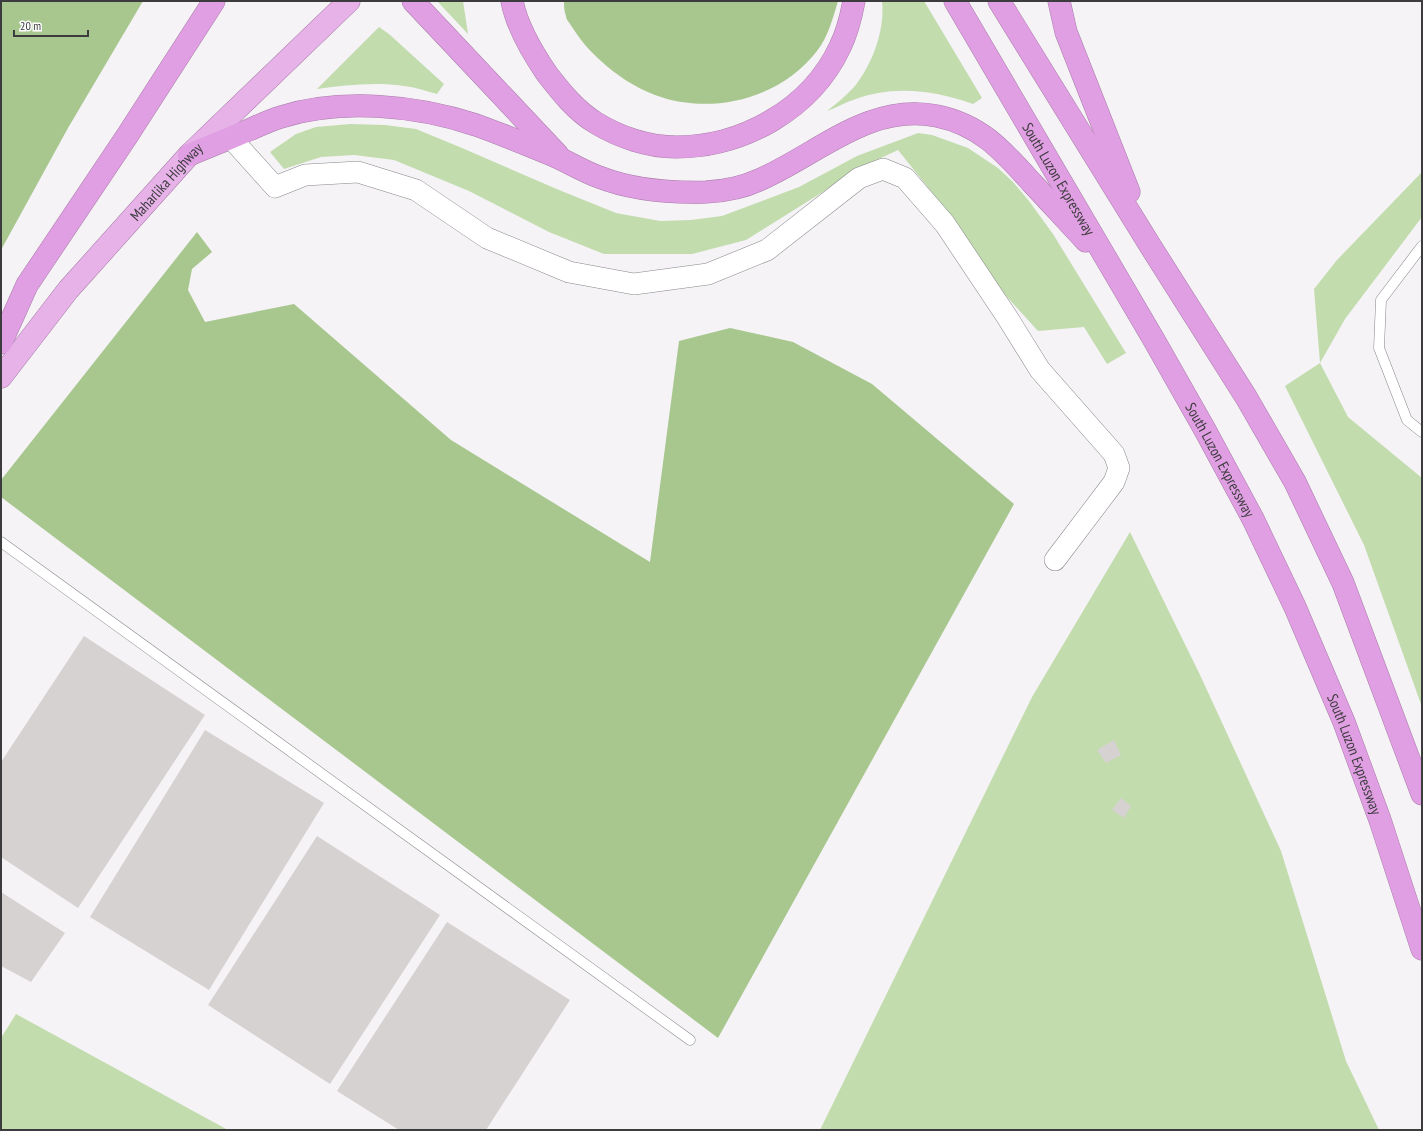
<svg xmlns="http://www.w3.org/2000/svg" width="1423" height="1131" font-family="'PT Sans Narrow',sans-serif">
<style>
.green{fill:#c2dcae}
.forest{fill:#a8c78e}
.building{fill:#d6d2d1}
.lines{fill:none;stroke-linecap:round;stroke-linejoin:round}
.service-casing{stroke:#88878a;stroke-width:11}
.minor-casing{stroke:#88878a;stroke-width:22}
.trunk-casing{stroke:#a77ca8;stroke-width:23}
.motorway-casing{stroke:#a77ca8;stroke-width:23}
.service{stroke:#fff;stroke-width:10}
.minor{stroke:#fff;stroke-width:21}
.trunk{stroke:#e6b2e8;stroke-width:22}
.motorway{stroke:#e09fe2;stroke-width:22}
.labels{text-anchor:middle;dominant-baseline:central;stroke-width:3.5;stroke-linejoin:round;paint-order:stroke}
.street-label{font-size:15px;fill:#3c3b3d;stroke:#fff}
</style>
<rect width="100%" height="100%" fill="#f5f3f6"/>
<!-- green -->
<path class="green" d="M 437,1 L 463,1 L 468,34 Z
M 882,1 L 924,1 L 982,98 L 973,104 C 933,90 893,85 853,100 C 844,103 836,108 827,111 C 837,103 847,95 855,86 C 873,63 885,30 882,1 Z
M 379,27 L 389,34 L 444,84 L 437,94 C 426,91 415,87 404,86 C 375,82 346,85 317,89 Z
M 350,124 L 385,125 L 416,129 L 462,148 L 559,190 L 616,213 L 660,221 L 691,220 L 722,216 L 799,187 L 857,156 L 918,133 L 932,135 L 968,148 L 998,168 L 1013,182 L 1029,201 L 1053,234 L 1126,353 L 1107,364 L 1084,327 L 1038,331 L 997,286 L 954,220 L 898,150 L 866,165 L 746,240 L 692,254 L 604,254 L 549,232 L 469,191 L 394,160 L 354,155 L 321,157 L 284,169 L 270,152 L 296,134 L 316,127 Z
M 1422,172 L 1422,217 L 1345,319 L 1320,363 L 1348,417 L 1422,478 L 1422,707 L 1364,545 L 1285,386 L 1320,363 L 1314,289 L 1337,260 Z
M 1130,532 L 1201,677 L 1281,851 L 1346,1061 L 1379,1130 L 820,1130 L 1032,697 Z
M 16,1014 L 228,1130 L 1,1130 L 1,1038 Z"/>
<!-- forest -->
<path class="forest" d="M 1,1 L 143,1 L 68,128 L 1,250 Z
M 564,1 L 838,1 C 833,18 828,37 817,51 C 780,99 711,116 655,95 C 636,88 616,75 601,61 C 588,49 582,42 572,27 C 570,23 566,20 566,16 C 564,11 564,6 564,1 Z
M 197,232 L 212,252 L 192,269 L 188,290 L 205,322 L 294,304 L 451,440 L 650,562 L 679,341 L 730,328 L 793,342 L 872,384 L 1014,504 L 718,1038 L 1,497 L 1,480 Z"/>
<!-- building -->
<path class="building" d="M 84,636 L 205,715 L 78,908 L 1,857 L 1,762 Z
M 205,730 L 324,803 L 209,990 L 90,917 Z
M 1114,740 L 1121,755 L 1106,763 L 1097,750 Z
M 1121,798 L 1131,806 L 1124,818 L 1112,810 Z
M 317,836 L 440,915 L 330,1084 L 208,1005 Z
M 1,892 L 65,933 L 31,982 L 1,966 Z
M 447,922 L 570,1000 L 486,1130 L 399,1130 L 337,1091 Z"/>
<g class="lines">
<defs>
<path id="service" d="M 1422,246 L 1381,300 L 1379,348 L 1407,420 L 1422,432
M 1,542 L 690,1040"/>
<path id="minor" d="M 231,138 L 275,187 L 305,175 L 358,172 L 416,190 L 487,238 L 569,272 L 634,284 L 708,274 L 767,250 L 859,178 L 883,169 L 905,178 L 945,224 L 1007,317 L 1040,370 L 1114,454 L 1119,468 L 1114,482 L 1055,560"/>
<g id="trunk">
<path id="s1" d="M 1,377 L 68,290 L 189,155 L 349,1"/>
</g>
<g id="motorway">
<path d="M 413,1 L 558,155"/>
<path d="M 512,1 C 517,27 532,52 547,74 C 561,92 576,111 596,123 C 619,137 648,147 676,147 C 743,147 811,109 840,47 C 847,33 851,17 854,1"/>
<path id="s2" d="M 955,1 L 1154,340 L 1205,430 L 1253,519 L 1295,607 L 1344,722 L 1380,820 L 1422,949"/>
<path d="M 999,1 L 1151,247 L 1246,397 L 1295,482 L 1343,583 L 1422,794"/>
<path d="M 1059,1 L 1066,32 L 1129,192"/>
<path d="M 189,155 C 208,147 226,140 244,132 C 256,127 268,121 281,117 C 341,98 416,105 476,125 C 501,134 525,144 550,154 C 567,161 582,171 599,177 C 632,190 671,193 706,192 C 725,191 742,188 759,180 C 817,155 869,102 937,116 C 981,125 1003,151 1032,183 C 1050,202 1068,222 1086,241"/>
<path d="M 1,343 L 27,285 L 127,136 L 214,1"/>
</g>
</defs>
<!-- service casing -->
<use href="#service" class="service-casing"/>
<!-- minor casing -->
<use href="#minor" class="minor-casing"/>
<!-- trunk casing -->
<use href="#trunk" class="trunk-casing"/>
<!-- motorway casing -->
<use href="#motorway" class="motorway-casing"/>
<!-- service -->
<use href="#service" class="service"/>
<!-- minor -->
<use href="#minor" class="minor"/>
<!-- trunk -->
<use href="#trunk" class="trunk"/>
<!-- motorway -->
<use href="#motorway" class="motorway"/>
</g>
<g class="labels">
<!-- street labels -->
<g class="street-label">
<text stroke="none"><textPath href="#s2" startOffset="206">South Luzon Expressway</textPath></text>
<text stroke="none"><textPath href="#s1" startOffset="256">Maharlika Highway</textPath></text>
<text stroke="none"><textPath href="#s2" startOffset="530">South Luzon Expressway</textPath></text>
<text stroke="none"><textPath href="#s2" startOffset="854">South Luzon Expressway</textPath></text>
</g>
</g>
<!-- border -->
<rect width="1423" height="1131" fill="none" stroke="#3c3b3d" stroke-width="4"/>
<!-- scale -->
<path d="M14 30v6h74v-6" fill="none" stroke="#3c3b3d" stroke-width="2"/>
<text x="20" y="30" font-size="12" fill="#3c3b3d" stroke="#ffffff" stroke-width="3" paint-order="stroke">20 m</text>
</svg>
